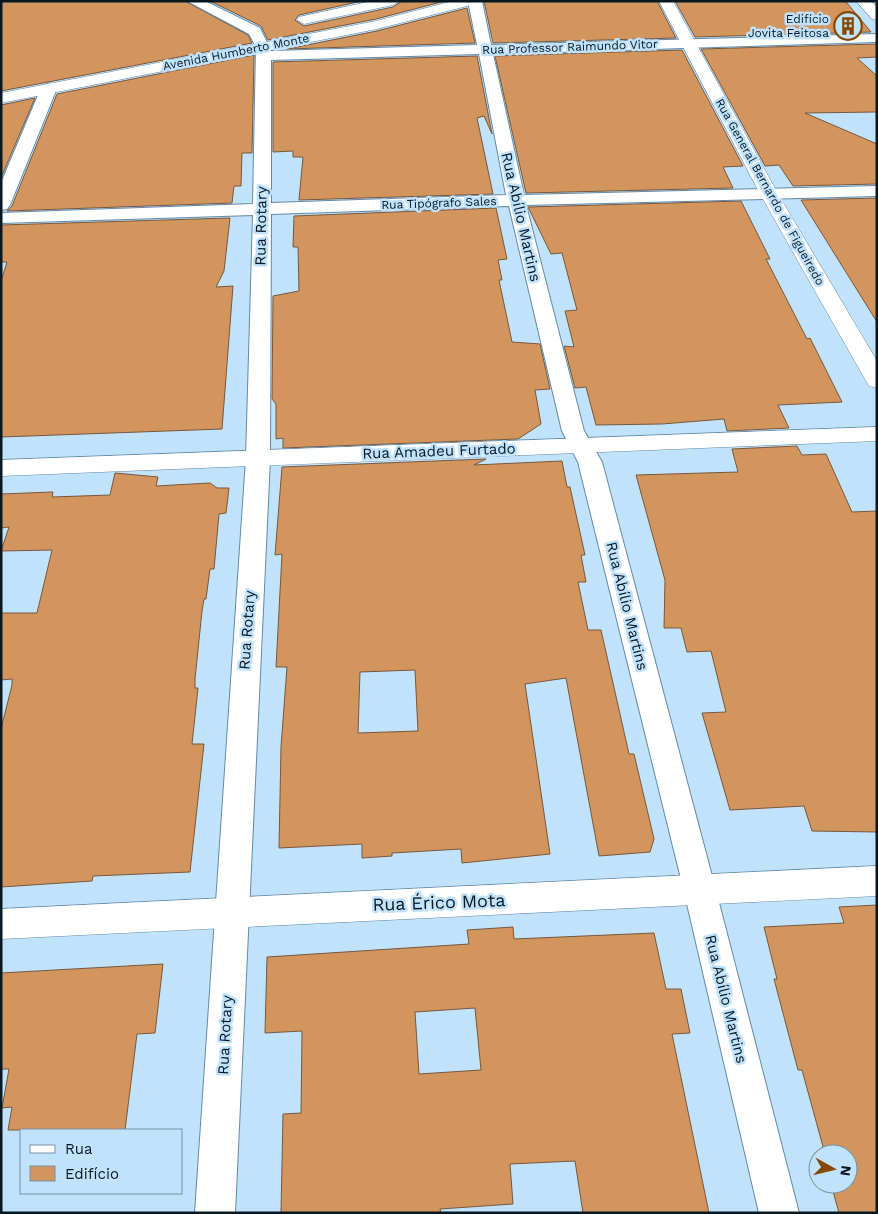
<svg xmlns="http://www.w3.org/2000/svg" width="878" height="1214" font-family="'Work Sans',sans-serif">
<style>
.building{fill:#d3955e;stroke:#78573b;fill-rule:evenodd}
.lines{fill:none;stroke-linecap:round;stroke-linejoin:round}
.minor-casing{stroke:#638aa6;stroke-width:2}
.tertiary-casing{stroke:#638aa6;stroke-width:1}
.primary-casing{stroke:#638aa6;stroke-width:1}
.minor{fill:#fff;fill-rule:evenodd}
.tertiary{fill:#fff;fill-rule:evenodd}
.primary{fill:#fff;fill-rule:evenodd}
.labels{text-anchor:middle;dominant-baseline:central;stroke-width:5;stroke-linejoin:round;paint-order:stroke}
.far-poi-label{font-size:12px;fill:#081822;stroke:#c1e2fb;text-anchor:end}
.far-street-label{font-size:12px;fill:#081822;stroke:#c1e2fb}
.street-label{font-size:15px;fill:#081822;stroke:#c1e2fb}
.near-street-label{font-size:18px;fill:#081822;stroke:#c1e2fb}
</style>
<rect width="100%" height="100%" fill="#c1e2fb"/>
<!-- building -->
<path class="building" d="M 1,1 L 185,1 L 248,35 L 252,43 L 1,91 Z
M 210,1 L 362,1 L 299,15 L 295,20 L 304,26 L 393,7 L 402,1 L 445,1 L 376,19 L 268,40 L 261,26 Z
M 484,1 L 657,1 L 676,38 L 493,43 Z
M 675,1 L 843,1 L 847,3 L 871,32 L 695,37 Z
M 467,8 L 475,43 L 287,49 L 377,31 Z
M 877,44 L 877,57 L 857,58 L 877,76 L 877,112 L 805,113 L 877,144 L 877,184 L 793,186 L 779,165 L 765,166 L 701,49 Z
M 682,50 L 743,166 L 723,167 L 733,188 L 526,193 L 495,56 Z
M 254,55 L 252,153 L 242,153 L 241,186 L 234,186 L 232,203 L 7,211 L 12,206 L 57,94 Z
M 477,56 L 492,134 L 484,116 L 477,118 L 493,194 L 299,200 L 303,157 L 293,157 L 293,151 L 273,152 L 273,62 Z
M 35,98 L 1,178 L 1,105 Z
M 877,198 L 877,322 L 801,200 Z
M 741,201 L 770,259 L 766,259 L 807,339 L 810,338 L 842,402 L 778,405 L 789,428 L 727,431 L 724,419 L 662,424 L 596,425 L 586,387 L 575,388 L 564,346 L 574,347 L 565,311 L 577,310 L 562,253 L 551,254 L 528,207 Z
M 496,208 L 507,259 L 498,260 L 502,280 L 499,280 L 512,342 L 540,344 L 550,389 L 535,390 L 541,424 L 518,439 L 283,448 L 283,438 L 276,439 L 276,404 L 272,399 L 273,296 L 299,291 L 298,247 L 293,247 L 294,216 Z
M 230,218 L 224,271 L 216,287 L 233,286 L 222,429 L 1,437 L 1,281 L 7,262 L 1,262 L 1,225 Z
M 797,446 L 802,455 L 826,454 L 852,512 L 877,511 L 877,832 L 812,831 L 804,806 L 730,810 L 702,713 L 726,712 L 711,651 L 687,652 L 681,628 L 664,628 L 665,580 L 636,475 L 738,472 L 732,449 Z
M 486,459 L 474,465 L 562,461 L 567,487 L 570,487 L 585,555 L 581,555 L 586,582 L 578,582 L 588,630 L 601,630 L 629,754 L 634,754 L 654,839 L 650,852 L 599,856 L 566,678 L 525,684 L 550,854 L 462,863 L 461,849 L 392,853 L 392,856 L 362,858 L 362,844 L 279,848 L 281,747 L 287,667 L 276,667 L 282,554 L 275,555 L 282,467 ZM 415,670 L 418,731 L 358,733 L 360,672 Z
M 115,473 L 158,477 L 156,486 L 210,483 L 217,488 L 229,488 L 226,513 L 219,514 L 214,569 L 210,569 L 206,599 L 204,599 L 202,611 L 195,679 L 195,688 L 198,688 L 192,744 L 204,744 L 190,872 L 93,876 L 92,881 L 1,887 L 1,729 L 12,685 L 12,679 L 1,680 L 1,613 L 37,613 L 52,550 L 1,551 L 9,527 L 1,528 L 1,494 L 53,492 L 52,497 L 110,495 Z
M 877,905 L 877,1213 L 839,1213 L 831,1184 L 848,1184 L 848,1154 L 825,1154 L 802,1070 L 798,1070 L 774,979 L 777,979 L 764,927 L 844,923 L 839,907 Z
M 513,927 L 514,939 L 654,933 L 666,989 L 681,989 L 690,1033 L 672,1034 L 709,1213 L 583,1213 L 575,1161 L 510,1164 L 513,1204 L 440,1209 L 441,1213 L 281,1213 L 283,1114 L 301,1113 L 302,1031 L 265,1033 L 267,957 L 469,944 L 467,930 ZM 475,1008 L 481,1070 L 419,1074 L 415,1012 Z
M 163,964 L 155,1033 L 137,1034 L 125,1130 L 8,1130 L 12,1107 L 2,1108 L 9,1069 L 1,1069 L 1,973 Z"/>
<g class="lines">
<defs>
<path id="minor" d="M 187,1 L 205,1 L 260,28 L 271,51 L 477,45 L 468,1 L 482,1 L 491,45 L 877,34 L 877,42 L 493,54 L 524,195 L 877,186 L 877,196 L 526,205 L 584,431 L 602,462 L 716,891 L 799,1213 L 759,1213 L 684,891 L 578,462 L 562,431 L 509,206 L 271,214 L 270,459 L 235,1213 L 195,1213 L 246,459 L 253,215 L 1,223 L 1,213 L 253,204 L 256,47 L 249,34 ZM 479,54 L 506,195 L 271,203 L 271,60 Z
M 49,83 L 57,88 L 10,205 L 7,209 L 1,210 L 1,183 L 41,88 Z"/>
<path id="tertiary" d="M 659,1 L 673,1 L 778,194 L 877,361 L 877,388 L 869,386 L 866,381 L 760,194 Z
M 877,427 L 877,441 L 1,476 L 1,460 Z
M 877,866 L 877,896 L 1,939 L 1,909 Z"/>
<path id="primary" d="M 372,1 L 400,1 L 393,5 L 304,24 L 297,20 L 299,17 Z
M 453,1 L 477,1 L 475,4 L 377,29 L 1,103 L 1,93 L 376,21 Z
M 856,1 L 871,1 L 877,7 L 877,20 L 872,19 Z"/>
</defs>
<!-- minor casing -->
<use href="#minor" class="minor-casing"/>
<!-- tertiary casing -->
<use href="#tertiary" class="tertiary-casing"/>
<!-- primary casing -->
<use href="#primary" class="primary-casing"/>
<!-- minor -->
<use href="#minor" class="minor"/>
<!-- tertiary -->
<use href="#tertiary" class="tertiary"/>
<!-- primary -->
<use href="#primary" class="primary"/>
</g>
<!-- icons -->
<defs>
<symbol id="building-ring" viewBox="-11 -11 22 22"><circle r="9.5" fill="#c1e2fb" stroke="#854902" stroke-width="1.5"/><path d="M-4-6H4V6H1V3H-1V6H-4ZM-2.5-4.3h1.7v1.8h-1.7ZM.8-4.3h1.7v1.8H.8ZM-2.5-1h1.7V.8h-1.7ZM.8-1h1.7V.8H.8Z" fill="#854902"/></symbol>
</defs>
<g fill-rule="evenodd">
<use href="#building-ring" x="832" y="10" width="32" height="32"/>
</g>
<g class="labels">
<!-- far-poi labels -->
<g class="far-poi-label">
<text x="829" y="19">Edifício<tspan x="829" dy="14">Jovita Feitosa</tspan></text>
</g>
<!-- far-street labels -->
<g class="far-street-label">
<text transform="translate(570 47) rotate(-2)">Rua Professor Raimundo Vitor</text>
<text transform="translate(236 52) rotate(-11)">Avenida Humberto Monte</text>
<text transform="translate(770 192) rotate(61)">Rua General Bernardo de Figueiredo</text>
<text transform="translate(439 203) rotate(-2)">Rua Tipógrafo Sales</text>
</g>
<!-- street labels -->
<g class="street-label">
<text transform="translate(521 217) rotate(77)">Rua Abílio Martins</text>
<text transform="translate(261 226) rotate(-89)">Rua Rotary</text>
<text transform="translate(439 451) rotate(-2)">Rua Amadeu Furtado</text>
<text transform="translate(627 606) rotate(76)">Rua Abílio Martins</text>
<text transform="translate(247 630) rotate(-86)">Rua Rotary</text>
<text transform="translate(726 999) rotate(76)">Rua Abílio Martins</text>
<text transform="translate(225 1035) rotate(-87)">Rua Rotary</text>
</g>
<!-- near-street labels -->
<g class="near-street-label">
<text transform="translate(439 902) rotate(-2)">Rua Érico Mota</text>
</g>
</g>
<!-- border -->
<rect width="878" height="1214" fill="none" stroke="#081822" stroke-width="5"/>
<!-- legend -->
<rect x="20" y="1129" width="162" height="65" fill="#c1e2fb" stroke="#7791a4"/>
<rect x="30" y="1145" width="25" height="8" fill="#ffffff" stroke="#7791a4"/>
<text x="65" y="1154" font-size="15" fill="#081822">Rua</text>
<rect x="30" y="1166" width="25" height="15" fill="#d3955e" stroke="#7791a4"/>
<text x="65" y="1179" font-size="15" fill="#081822">Edifício</text>
<!-- north arrow -->
<g transform="translate(833 1169) rotate(98)"><circle r="24" fill="#c1e2fb" stroke="#7791a4"/>
<path d="M0-4L9 19L0 12L-9 19Z" fill="#854902"/>
<text y="-8" font-size="14" font-weight="bold" text-anchor="middle" fill="#081822">N</text>
</g>
</svg>
